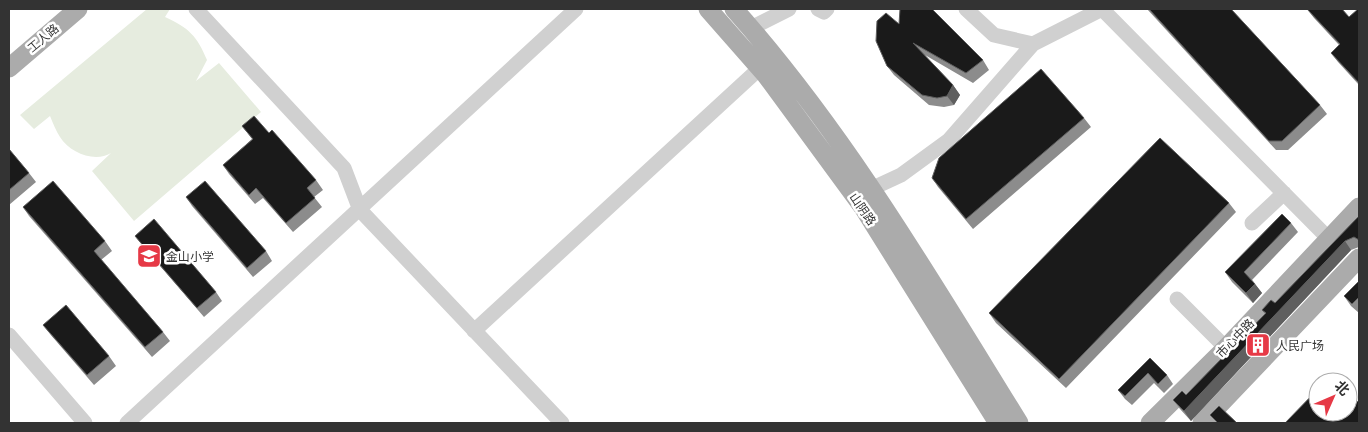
<svg xmlns="http://www.w3.org/2000/svg" width="1368" height="432" font-family="'Golos Text','Noto Sans SC',sans-serif">
<style>
.green{fill:#e6ecdf}
.lines{fill:none;stroke-linecap:round;stroke-linejoin:round}
.minor{stroke:#d0d0d0;stroke-width:15}
.major{stroke:#ababab;stroke-width:19}
.wall{fill:#8c8c8c}
.shaded-wall{fill:#5f5f5f}
.building{fill:#1a1a1a;stroke:#5f5f5f}
.labels{text-anchor:middle;dominant-baseline:central;stroke-width:5;stroke-linejoin:round;paint-order:stroke}
.street-label{font-size:12px;fill:#333;stroke:#fff}
.poi-label{font-size:12px;fill:#333;stroke:#fff;text-anchor:start}
</style>
<rect width="100%" height="100%" fill="#fff"/>
<!-- green -->
<path class="green" d="M 147,9 L 170,9 L 165,17 C 189,28 197,36 207,60 L 196,81 L 219,63 L 261,112 L 134,221 L 92,171 L 111,153 C 95,163 70,153 60,137 C 56,131 53,123 50,116 L 34,129 L 20,115 Z"/>
<g class="lines">
<!-- minor -->
<path class="minor" d="M 196,9 L 344,168 L 360,210 L 562,423
M 818,9 L 824,12 L 827,9
M 966,9 L 994,35 L 1033,44 L 1102,9
M 1102,9 L 1329,239
M 751,28 L 789,9
M 873,188 L 901,175 L 949,140 L 1033,44
M 1252,223 L 1284,193
M 1177,299 L 1226,348
M 474,331 L 760,68
M 9,335 L 85,423
M 127,423 L 576,9"/>
<!-- major -->
<path class="major" d="M 708,9 L 766,75 L 863,207 L 998,423
M 734,9 C 846,135 931,281 1019,423
M 9,68 L 78,9
M 1150,423 L 1226,348 L 1359,207
M 1202,423 L 1359,258"/>
</g>
<!-- wall -->
<path class="wall" d="M 1147,9 L 1231,9 L 1320,105 L 1327,114 L 1288,150 L 1276,150 Z
M 1307,9 L 1349,17 L 1359,9 L 1359,85 L 1338,62 L 1331,53 L 1339,45 L 1314,18 Z
M 899,24 L 983,60 L 989,70 L 973,83 L 925,55 L 953,85 L 960,95 L 954,105 L 944,107 L 929,105 L 894,75 L 887,66 Z
M 1084,118 L 1091,127 L 973,229 L 938,187 L 932,178 Z
M 242,126 L 269,133 L 316,180 L 323,190 L 314,197 L 322,207 L 293,232 L 263,198 L 255,204 L 229,174 L 223,165 L 252,139 Z
M 9,149 L 29,173 L 36,182 L 9,205 Z
M 186,197 L 266,251 L 272,261 L 253,277 L 192,206 Z
M 1229,203 L 1236,212 L 1066,388 L 996,323 L 989,313 Z
M 23,207 L 105,241 L 112,251 L 101,260 L 163,332 L 170,341 L 152,357 L 29,216 Z
M 1359,216 L 1359,247 L 1351,250 L 1191,421 L 1180,409 L 1173,400 L 1186,395 L 1265,314 L 1262,310 L 1275,303 Z
M 1291,223 L 1298,232 L 1252,280 L 1262,293 L 1253,303 L 1232,282 L 1225,272 Z
M 135,236 L 216,292 L 222,301 L 204,317 L 142,245 Z
M 1359,281 L 1359,313 L 1351,306 L 1344,296 Z
M 43,325 L 109,356 L 116,366 L 94,385 L 50,334 Z
M 1150,358 L 1167,375 L 1173,384 L 1164,393 L 1154,383 L 1132,405 L 1125,399 L 1118,390 Z"/>
<!-- shaded-wall -->
<path class="shaded-wall" d="M 953,85 L 960,95 L 954,105 L 947,96 Z
M 1345,241 L 1351,250 L 1191,421 L 1184,411 Z
M 1255,284 L 1262,293 L 1253,303 L 1246,293 Z"/>
<!-- building -->
<path class="building" d="M 900,9 L 932,9 L 983,60 L 966,73 L 913,43 L 953,85 L 947,96 L 937,98 L 922,95 L 887,66 L 876,41 L 877,21 L 886,13 L 899,24 Z
M 1149,9 L 1231,9 L 1320,105 L 1282,141 L 1269,141 Z
M 1307,9 L 1342,9 L 1349,17 L 1358,9 L 1359,9 L 1359,83 L 1331,53 L 1340,44 Z
M 1041,69 L 1084,118 L 966,219 L 932,178 L 939,158 Z
M 254,116 L 269,133 L 272,130 L 316,180 L 307,188 L 315,198 L 286,223 L 256,188 L 249,195 L 223,165 L 253,139 L 242,126 Z
M 1160,138 L 1229,203 L 1059,379 L 989,313 Z
M 9,149 L 29,173 L 9,190 Z
M 53,181 L 105,241 L 94,251 L 163,332 L 145,347 L 23,207 Z
M 205,181 L 266,251 L 247,268 L 186,197 Z
M 1282,214 L 1291,223 L 1244,272 L 1255,284 L 1246,293 L 1225,272 Z
M 1359,216 L 1359,240 L 1354,237 L 1345,241 L 1184,411 L 1173,400 L 1182,391 L 1186,395 L 1266,313 L 1262,310 L 1271,300 L 1275,303 Z
M 154,219 L 216,292 L 197,308 L 135,236 Z
M 1359,281 L 1359,297 L 1352,304 L 1344,296 Z
M 66,305 L 109,356 L 87,375 L 43,325 Z
M 1150,358 L 1167,375 L 1158,384 L 1148,373 L 1125,396 L 1118,390 Z
M 1330,376 L 1337,382 L 1324,382 Z
M 1318,389 L 1318,412 L 1348,412 L 1348,392 L 1359,403 L 1359,423 L 1285,423 Z
M 1219,406 L 1237,423 L 1218,423 L 1210,415 Z"/>
<!-- icons -->
<defs>
<symbol id="school-square" viewBox="-11 -11 22 22"><rect x="-9" y="-9" width="18" height="18" rx="4" fill="#e63946" stroke="#fff"/><path d="M0-5L7-2L0 1L-7-2ZM-4 1L0 2.5L4 1V4Q0 6-4 4Z" fill="#fff"/></symbol>
<symbol id="building-square" viewBox="-11 -11 22 22"><rect x="-9" y="-9" width="18" height="18" rx="4" fill="#e63946" stroke="#fff"/><path d="M-4-6H4V6H1V3H-1V6H-4ZM-2.5-4.3h1.7v1.8h-1.7ZM.8-4.3h1.7v1.8H.8ZM-2.5-1h1.7V.8h-1.7ZM.8-1h1.7V.8H.8Z" fill="#fff"/></symbol>
</defs>
<g fill-rule="evenodd">
<use href="#school-square" x="135" y="242" width="28" height="28"/>
<use href="#building-square" x="1244" y="331" width="28" height="28"/>
</g>
<g class="labels">
<!-- street labels -->
<g class="street-label">
<text transform="translate(43 38) rotate(-40)">工人路</text>
<text transform="translate(863 209) rotate(55)">山阴路</text>
<text transform="translate(1235 338) rotate(-46)">市心中路</text>
</g>
<!-- poi labels -->
<g class="poi-label">
<text x="166" y="256">金山小学</text>
<text x="1276" y="345">人民广场</text>
</g>
</g>
<!-- border -->
<rect width="1368" height="432" fill="none" stroke="#333333" stroke-width="20"/>
<!-- north arrow -->
<g transform="translate(1333 397) rotate(45)"><circle r="24" fill="#ffffff" stroke="#adadad"/>
<path d="M0-4L9 19L0 12L-9 19Z" fill="#e63946"/>
<text y="-8" font-size="14" font-weight="bold" text-anchor="middle" fill="#333333">北</text>
</g>
</svg>
